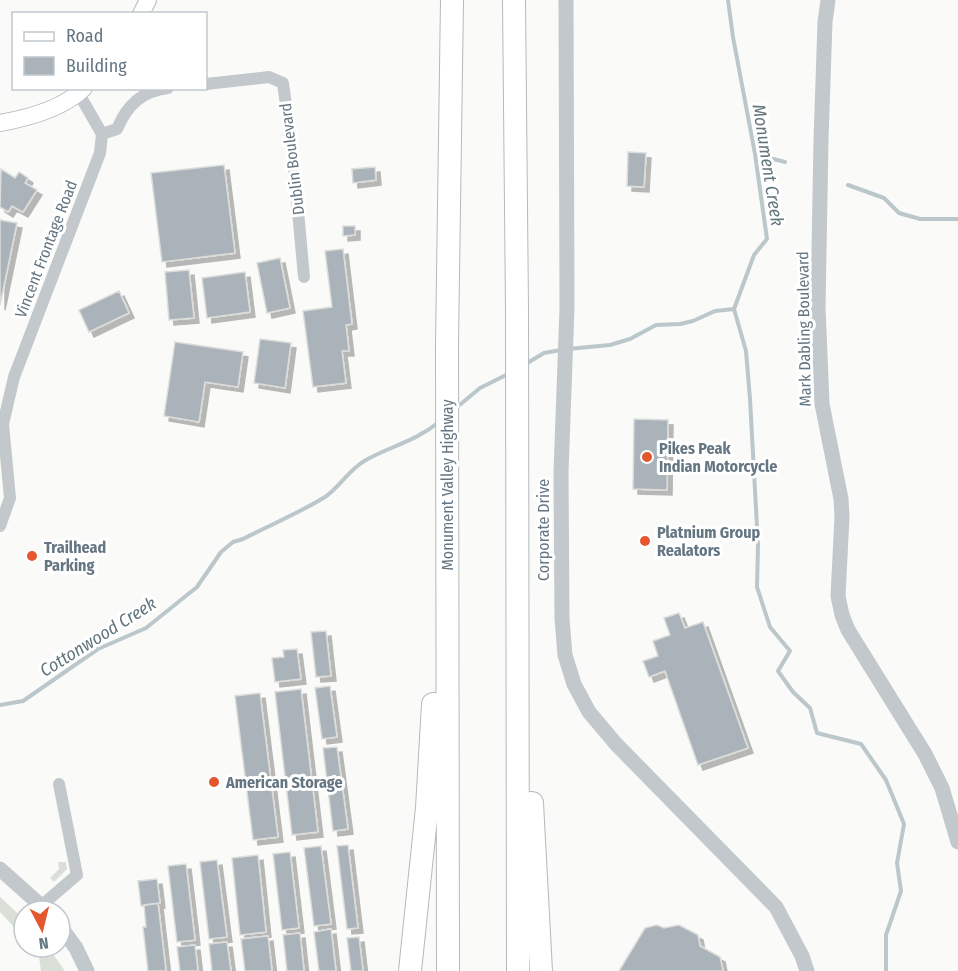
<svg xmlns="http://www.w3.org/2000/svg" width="958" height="971" font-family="'Fira Sans Condensed',sans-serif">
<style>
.green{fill:#dadfd7}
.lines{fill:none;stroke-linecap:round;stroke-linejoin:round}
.stream{stroke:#bbc7cb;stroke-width:4}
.building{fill:#aab3b9;stroke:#dcdcda;stroke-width:1.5;filter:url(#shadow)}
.secondary-casing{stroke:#b3babf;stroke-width:18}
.motorway-casing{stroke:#b4b9bd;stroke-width:24}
.minor{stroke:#c3c8cc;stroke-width:12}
.tertiary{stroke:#c3c8cc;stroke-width:15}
.secondary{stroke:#fff;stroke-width:16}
.motorway{stroke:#fff;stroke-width:22}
.poi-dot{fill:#e4572e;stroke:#fff;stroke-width:2}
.labels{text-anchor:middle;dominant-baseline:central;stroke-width:6;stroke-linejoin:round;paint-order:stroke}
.street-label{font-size:16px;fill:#657683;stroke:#fff}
.poi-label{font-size:16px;font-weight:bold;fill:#657683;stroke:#fff;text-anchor:start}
.water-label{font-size:18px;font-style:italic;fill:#60757c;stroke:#fff}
</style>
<defs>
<filter id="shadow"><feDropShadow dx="5" dy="5" stdDeviation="0" flood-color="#0004"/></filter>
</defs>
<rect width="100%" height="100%" fill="#fafaf8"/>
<!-- green -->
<path class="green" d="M 58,862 L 66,862 L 67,869 L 54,882 L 50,878 L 59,869 Z
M 0,897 L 24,919 L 24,938 L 0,912 Z
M 33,947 L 48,947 L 65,971 L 41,971 L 39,956 Z"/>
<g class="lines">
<!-- stream -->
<path class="stream" d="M 728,0 L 733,37 L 755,154 L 767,239 L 754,255 L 734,309 L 746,351 L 750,399 L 758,545 L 757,587 L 770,627 L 790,651 L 778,671 L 793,692 L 810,708 L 817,733 L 861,744 L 886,780 L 904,824 L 897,863 L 901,891 L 886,935 L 886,971
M 755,154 L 785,162
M 848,185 L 884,198 L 899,213 L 920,219 L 958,219
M 568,349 L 610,345 L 630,339 L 656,325 L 680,324 L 693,321 L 715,311 L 734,309
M 524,365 L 544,353 L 561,350
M 456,408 L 480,388 L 510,373
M 0,705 L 23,701 L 98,649 L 146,628 L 197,587 L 221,552 L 233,542 L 243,539 C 270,525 299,513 325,497 C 340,487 349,469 366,460 C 391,446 416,441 439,422"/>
</g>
<!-- building -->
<path class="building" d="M 628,152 L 646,153 L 644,187 L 627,186 Z
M 224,165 L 235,253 L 162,262 L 151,173 Z
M 375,167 L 376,180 L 353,183 L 352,169 Z
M 1,169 L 15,178 L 19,172 L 28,178 L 25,183 L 37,190 L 23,212 L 12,206 L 8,212 L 0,207 Z
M 0,220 L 17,223 L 0,305 Z
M 343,226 L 355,226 L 355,235 L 343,236 Z
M 343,249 L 352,324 L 346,325 L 349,351 L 342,351 L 346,383 L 313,387 L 303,311 L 332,307 L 325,251 Z
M 280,258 L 290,308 L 267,313 L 257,263 Z
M 189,270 L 194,318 L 169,320 L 165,272 Z
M 245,272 L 250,312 L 207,318 L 202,278 Z
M 119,291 L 129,313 L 89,332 L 79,310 Z
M 260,339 L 291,343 L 285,388 L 254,383 Z
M 175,342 L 243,352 L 238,387 L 205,382 L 199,422 L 164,416 Z
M 634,419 L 668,420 L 667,490 L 633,489 Z
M 679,613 L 685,628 L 703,622 L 748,748 L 698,765 L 665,671 L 649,677 L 643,661 L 658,656 L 653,641 L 670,635 L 664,618 Z
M 326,631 L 331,676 L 316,677 L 311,632 Z
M 297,649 L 301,679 L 275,682 L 272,658 L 284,657 L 283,650 Z
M 330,686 L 337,737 L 322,739 L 315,688 Z
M 301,689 L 318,832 L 292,835 L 275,692 Z
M 260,693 L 278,837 L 253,840 L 235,696 Z
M 337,747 L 348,829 L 333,831 L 323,748 Z
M 348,845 L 358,928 L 347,929 L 337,846 Z
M 321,846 L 331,924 L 314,926 L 304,848 Z
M 290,852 L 299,928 L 282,930 L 273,854 Z
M 258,855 L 266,932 L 240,935 L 232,858 Z
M 217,860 L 227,937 L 209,939 L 200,862 Z
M 186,864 L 195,940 L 177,942 L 168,866 Z
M 157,879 L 160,903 L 141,906 L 138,881 Z
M 158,903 L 166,971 L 148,971 L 143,927 L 146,927 L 144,905 Z
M 657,925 L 664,928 L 679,925 L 698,935 L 700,946 L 720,957 L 723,971 L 619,971 L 645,928 Z
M 331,929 L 336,971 L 319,971 L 314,932 Z
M 300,933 L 304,971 L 287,971 L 283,935 Z
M 268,936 L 272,971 L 245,971 L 241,939 Z
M 359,937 L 363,971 L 351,971 L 347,938 Z
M 227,942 L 231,971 L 212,971 L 209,944 Z
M 195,945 L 198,971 L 180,971 L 177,947 Z"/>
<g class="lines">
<defs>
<path id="secondary" d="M 141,14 L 148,0
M 0,123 C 28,118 63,109 84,88"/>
<path id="motorway" d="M 514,0 L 517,310 L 518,971
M 532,803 L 541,971
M 410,971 L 427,808 L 433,704
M 448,971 L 447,344 L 452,0"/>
</defs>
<!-- secondary casing -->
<use href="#secondary" class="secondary-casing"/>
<!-- motorway casing -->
<use href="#motorway" class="motorway-casing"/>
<!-- minor -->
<path class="minor" d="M 206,84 L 269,77 L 283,83 L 293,157 L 304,277
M 102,134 L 117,129 C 127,105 142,91 168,88
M 0,526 L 10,498 L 3,424 L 14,377 L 100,153 L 102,134 L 79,94
M 42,905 L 77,875 L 59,784"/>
<!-- tertiary -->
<path class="tertiary" d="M 566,0 L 567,308 L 561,472 L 562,619 L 565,655 L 574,684 L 589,712 L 616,744 L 776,907 L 802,956 L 807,971
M 828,0 L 825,22 L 821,140 L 818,307 L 822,404 L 841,499 L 842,517 L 838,596 L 842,615 L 848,630 L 925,754 L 942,788 L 958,842
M 0,869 L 47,911
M 60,926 L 76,948 L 87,971"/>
<!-- secondary -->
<use href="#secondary" class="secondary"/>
<!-- motorway -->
<use href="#motorway" class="motorway"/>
</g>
<!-- markers -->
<g class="poi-dot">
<circle cx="647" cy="457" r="6"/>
<circle cx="645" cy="541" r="6"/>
<circle cx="32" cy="556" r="6"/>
<circle cx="214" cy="782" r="6"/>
</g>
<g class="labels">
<!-- street labels -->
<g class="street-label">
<text transform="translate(292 159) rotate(-97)">Dublin Boulevard</text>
<text transform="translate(46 249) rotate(-69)">Vincent Frontage Road</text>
<text transform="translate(804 329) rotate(-91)">Mark Dabling Boulevard</text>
<text transform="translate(447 485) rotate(-90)">Monument Valley Highway</text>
<text transform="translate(543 530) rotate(-90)">Corporate Drive</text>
</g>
<!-- poi labels -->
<g class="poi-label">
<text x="659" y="448">Pikes Peak<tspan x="659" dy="18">Indian Motorcycle</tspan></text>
<text x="657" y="532">Platnium Group<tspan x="657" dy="18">Realators</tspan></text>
<text x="44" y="547">Trailhead<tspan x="44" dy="18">Parking</tspan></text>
<text x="226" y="782">American Storage</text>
</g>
<!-- water labels -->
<g class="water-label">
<text transform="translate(768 165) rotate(81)">Monument Creek</text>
<text transform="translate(98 637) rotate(-32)">Cottonwood Creek</text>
</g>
</g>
<!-- legend -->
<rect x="12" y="12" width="195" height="78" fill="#ffffff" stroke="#c1c8cd" stroke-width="1.5"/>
<rect x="24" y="32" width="30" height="9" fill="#ffffff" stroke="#c1c8cd" stroke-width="1.5"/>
<text x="66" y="42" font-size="18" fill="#657683">Road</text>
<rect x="24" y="57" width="30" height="18" fill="#aab3b9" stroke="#c1c8cd" stroke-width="1.5"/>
<text x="66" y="72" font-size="18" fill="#657683">Building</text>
<!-- north arrow -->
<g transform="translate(42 929) rotate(173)"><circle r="28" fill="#ffffff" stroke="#c1c8cd" stroke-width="1.5"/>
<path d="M0-4.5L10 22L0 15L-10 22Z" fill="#e4572e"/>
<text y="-9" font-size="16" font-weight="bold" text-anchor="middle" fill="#657683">N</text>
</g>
</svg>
